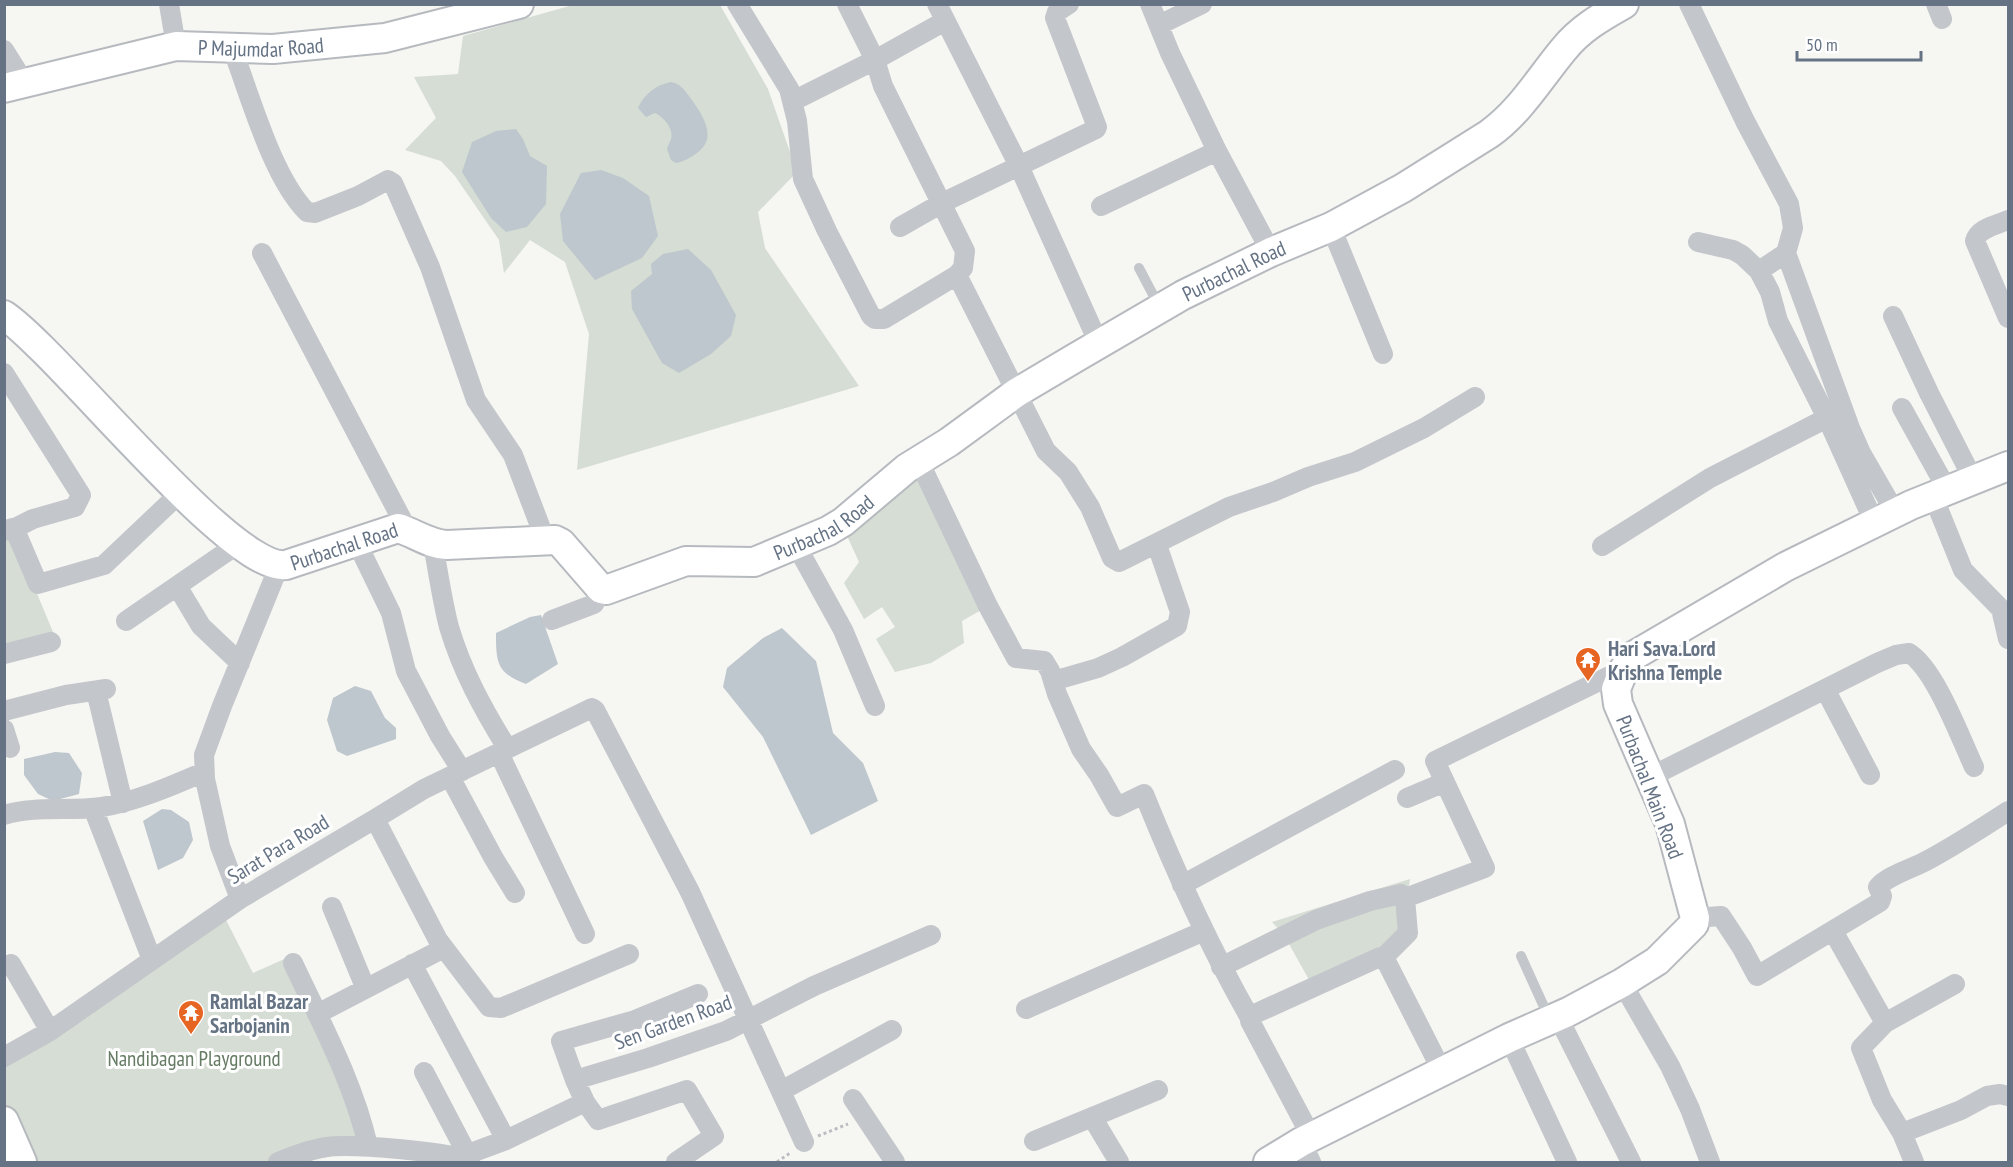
<svg xmlns="http://www.w3.org/2000/svg" width="2013" height="1167" font-family="'PT Sans Narrow',sans-serif">
<style>
.green{fill:#d6ddd4}
.water{fill:#bec7cd}
.lines{fill:none;stroke-linecap:round;stroke-linejoin:round}
.secondary-casing{stroke:#b6babf;stroke-width:32}
.path{stroke:#bbbdc0;stroke-width:3;stroke-dasharray:3 3;stroke-linecap:butt}
.lane{stroke:#c3c6ca;stroke-width:10}
.street{stroke:#c3c6ca;stroke-width:20}
.secondary{stroke:#fff;stroke-width:28}
.labels{text-anchor:middle;dominant-baseline:central;stroke-width:6;stroke-linejoin:round;paint-order:stroke}
.street-label{font-size:21px;fill:#657384;stroke:#fff}
.poi-label{font-size:21px;font-weight:bold;fill:#657384;stroke:#fff;text-anchor:start}
.park-label{font-size:21px;fill:#667b64;stroke:#fff}
</style>
<rect width="100%" height="100%" fill="#f6f6f3"/>
<!-- green -->
<path class="green" d="M 573,5 L 720,5 L 768,89 L 797,172 L 758,212 L 765,248 L 859,386 L 577,470 L 589,334 L 565,262 L 530,240 L 504,273 L 499,240 L 455,176 L 441,161 L 405,150 L 436,118 L 414,77 L 458,74 L 463,36 Z
M 919,461 L 983,609 L 962,621 L 964,643 L 931,663 L 895,672 L 876,639 L 895,627 L 882,607 L 864,619 L 844,583 L 859,562 L 842,525 Z
M 11,531 L 53,632 L 5,647 L 5,534 Z
M 1410,879 L 1399,951 L 1313,987 L 1284,935 L 1272,922 Z
M 223,914 L 253,973 L 289,957 L 377,1139 L 288,1162 L 21,1162 L 5,1121 L 5,1056 Z"/>
<!-- water -->
<path class="water" d="M 671,82 C 682,84 685,91 692,100 C 703,116 718,138 697,153 C 690,158 685,161 676,163 L 671,160 L 667,149 C 668,145 670,142 671,139 C 674,129 664,117 655,113 L 646,117 L 638,108 C 644,94 656,85 671,82 Z
M 516,129 L 523,139 L 530,156 L 547,166 L 546,204 L 527,227 L 506,232 L 491,218 L 462,172 L 472,142 L 496,131 Z
M 601,170 L 623,178 L 649,196 L 658,236 L 642,258 L 595,280 L 563,241 L 560,214 L 581,173 Z
M 688,249 L 711,270 L 736,315 L 731,336 L 711,354 L 679,373 L 662,363 L 632,309 L 631,291 L 652,274 L 651,264 L 663,254 Z
M 541,615 L 558,664 L 526,684 C 497,673 496,663 496,633 L 530,617 Z
M 782,628 L 816,661 L 833,733 L 863,763 L 878,801 L 811,835 L 763,737 L 723,687 L 727,668 L 763,638 Z
M 355,686 L 371,691 L 385,718 L 396,728 L 396,739 L 347,756 L 337,751 L 327,720 L 333,698 Z
M 55,752 L 69,753 L 82,773 L 79,794 L 53,801 L 38,794 L 24,775 L 24,759 Z
M 162,809 L 171,810 L 189,822 L 193,840 L 183,858 L 158,870 L 143,821 Z"/>
<g class="lines">
<defs>
<g id="secondary">
<path id="s1" d="M 4,88 L 176,46 L 273,49 L 385,38 L 519,4"/>
<path id="s2" d="M 4,315 C 61,354 231,572 286,565 L 398,528 C 415,533 428,544 447,545 L 555,540 L 561,543 L 601,589 L 606,590 L 686,561 L 754,562 L 828,531 L 843,522 L 907,468 L 949,442 L 1016,393 L 1075,358 L 1183,295 L 1271,252 L 1331,227 L 1403,188 L 1489,134 C 1521,111 1539,79 1564,49 C 1580,29 1601,17 1624,4"/>
<path d="M 4,1121 L 22,1162"/>
<path d="M 1268,1162 L 1301,1142 L 1509,1038 L 1568,1012 L 1622,983 L 1657,961 L 1694,924 L 1695,918 L 1670,824 L 1618,704 L 1616,689 L 1624,669 L 1633,656 L 1785,567 L 1911,505 L 2008,466"/>
</g>
</defs>
<!-- secondary casing -->
<use href="#secondary" class="secondary-casing"/>
<!-- path -->
<path class="path" d="M 818,1136 L 848,1124
M 777,1162 L 790,1153"/>
<!-- lane -->
<path class="lane" d="M 1139,268 L 1160,308
M 1521,956 L 1550,1020"/>
<!-- street -->
<path class="street" d="M 169,4 L 176,46
M 737,4 L 789,89 L 797,121 L 803,179 L 827,231 L 871,316 L 875,319 L 884,319 L 957,275 L 963,268 L 965,251 L 883,86 L 875,60 L 847,4
M 937,4 L 1019,166 L 1099,344
M 1150,4 L 1170,53 L 1217,151 L 1271,252
M 1689,4 L 1745,121 L 1789,204 L 1793,228 L 1786,253 L 1759,271
M 1936,4 L 1942,19
M 1159,25 L 1202,4
M 232,48 C 250,95 272,177 307,212 L 315,213 L 358,196 L 388,180 L 393,183 L 430,267 L 476,400 L 513,455 L 545,539
M 4,50 L 24,82
M 793,101 L 875,60 L 945,21
M 1101,206 L 1217,151
M 2008,220 C 1997,225 1978,228 1975,241 L 2008,318
M 900,227 L 942,203 L 1096,129 L 1097,127 L 1055,18 L 1057,12 L 1069,4
M 1331,227 L 1383,354
M 1698,242 L 1733,250 L 1742,255 L 1759,271 L 1770,292 L 1778,321 L 1827,418 L 1874,522
M 262,253 L 408,531
M 1786,253 L 1850,428 L 1861,453 L 1895,512
M 957,275 L 1046,451 L 1068,472 L 1090,507 L 1112,558 L 1119,562 L 1229,507 L 1273,492 L 1308,477 L 1355,462 L 1424,428 L 1475,397
M 1893,316 L 1929,393 L 1974,481
M 4,373 L 81,495 L 75,507 L 33,519 L 13,529
M 1902,408 L 1948,491
M 919,461 L 988,606 L 1016,658 L 1044,661 L 1050,671 L 1057,694 L 1081,749 L 1099,775 L 1117,807 L 1144,794 C 1175,871 1209,946 1250,1018
M 1933,496 L 1963,570 L 2001,609 L 2008,639
M 4,531 L 12,528 L 15,530 L 38,584 L 104,565 L 180,493
M 356,541 L 391,613 L 406,671 L 440,736 L 462,771
M 433,544 C 438,571 442,600 449,627 C 462,671 483,709 507,748
M 796,545 L 843,630 L 875,706
M 1602,546 L 1710,478 L 1827,418
M 177,586 L 201,626 L 240,663
M 552,620 L 594,604 L 601,589
M 126,621 L 238,544
M 4,654 L 51,642
M 1053,681 L 1098,668 L 1122,657 L 1177,626 L 1180,612 L 1157,545
M 1825,689 L 1870,775
M 96,691 L 123,803
M 4,711 L 66,695 L 106,689
M 4,729 L 10,748
M 499,753 L 585,934
M 450,777 L 493,857 L 515,893
M 1650,777 L 1877,663 L 1896,655 L 1909,653 C 1935,669 1960,737 1974,767
M 1407,798 L 1445,782
M 93,808 L 152,960
M 4,815 C 37,805 69,812 102,807 C 138,801 171,786 204,772
M 375,819 L 438,940 L 489,1007 L 501,1008 L 629,954
M 1182,885 L 1395,770
M 240,899 L 220,846 L 205,779 L 204,755 L 222,706 L 279,566
M 332,907 L 365,987
M 1695,918 L 1721,916 L 1742,948 L 1757,976 L 1880,902 L 1882,896 L 1878,887 C 1890,874 1912,869 1928,860 C 1955,845 1982,828 2008,811
M 1833,931 L 1885,1023 L 1861,1048 L 1882,1100 L 1902,1133 L 1961,1110 L 1987,1096 L 2000,1094 L 2008,1096
M 1384,957 L 1443,1073
M 293,963 C 321,1023 353,1081 368,1146
M 11,964 L 50,1031
M 412,964 L 506,1140
M 1221,967 L 1316,920 L 1370,901 L 1401,894 L 1405,898
M 1622,983 L 1670,1066 L 1690,1109 L 1710,1162
M 1026,1009 L 1204,931
M 317,1014 L 444,948
M 1558,1017 L 1631,1162
M 1885,1023 L 1955,984
M 1509,1038 L 1567,1162
M 4,1057 L 50,1031 L 240,899 L 375,819 L 424,789 L 592,708 L 595,710 L 690,892 L 804,1142
M 424,1072 L 467,1154
M 575,1080 L 561,1041 L 635,1020 L 698,994
M 781,1091 L 892,1030
M 853,1099 L 895,1162
M 585,1102 L 598,1120 L 687,1090 L 714,1136 L 676,1162
M 1092,1117 L 1119,1162
M 1902,1133 L 1914,1162
M 1312,1138 L 1250,1021 L 1250,1016 L 1380,957 L 1384,957 L 1408,933 L 1405,898 L 1485,868 L 1435,761 L 1624,669
M 1034,1141 L 1158,1090
M 1301,1142 L 1311,1162
M 460,1157 L 506,1140 L 585,1102 L 575,1080 L 648,1058 L 726,1031 L 814,986 L 931,935
M 278,1162 C 294,1156 310,1149 327,1147 C 350,1144 454,1151 470,1162"/>
<!-- secondary -->
<use href="#secondary" class="secondary"/>
</g>
<!-- icons -->
<defs>
<symbol id="temple-pin" viewBox="-11 -11 22 30"><path d="M0 17L-7.5 6A9.5 9.5 0 1 1 7.5 6Z" fill="#e66523" stroke="#fff"/><path d="M0-6L5-2H3V0L6.5 2.5H4V6H1.5V3h-3V6H-4V2.5H-6.5L-3 0V-2H-5Z" fill="#fff"/></symbol>
</defs>
<g fill-rule="evenodd">
<use href="#temple-pin" x="1573" y="645" width="30" height="40"/>
<use href="#temple-pin" x="176" y="998" width="30" height="40"/>
</g>
<g class="labels">
<!-- street labels -->
<g class="street-label">
<text stroke="none"><textPath href="#s1" startOffset="262">P Majumdar Road</textPath></text>
<text stroke="none"><textPath href="#s2" startOffset="1449">Purbachal Road</textPath></text>
<text stroke="none"><textPath href="#s2" startOffset="963">Purbachal Road</textPath></text>
<text stroke="none"><textPath href="#s2" startOffset="442">Purbachal Road</textPath></text>
<text transform="translate(1650 787) rotate(69)">Purbachal Main Road</text>
<text transform="translate(278 849) rotate(-31)">Sarat Para Road</text>
<text transform="translate(673 1022) rotate(-20)">Sen Garden Road</text>
</g>
<!-- poi labels -->
<g class="poi-label">
<text x="1608" y="648">Hari Sava.Lord<tspan x="1608" dy="24">Krishna Temple</tspan></text>
<text x="210" y="1001">Ramlal Bazar<tspan x="210" dy="24">Sarbojanin</tspan></text>
</g>
<!-- park labels -->
<g class="park-label">
<text x="194" y="1058">Nandibagan Playground</text>
</g>
</g>
<!-- border -->
<rect width="2013" height="1167" fill="none" stroke="#657384" stroke-width="12"/>
<!-- scale -->
<path d="M1797 51v9h124v-9" fill="none" stroke="#657384" stroke-width="3"/>
<text x="1806" y="51" font-size="18" fill="#657384" stroke="#ffffff" stroke-width="4.5" paint-order="stroke">50 m</text>
</svg>
